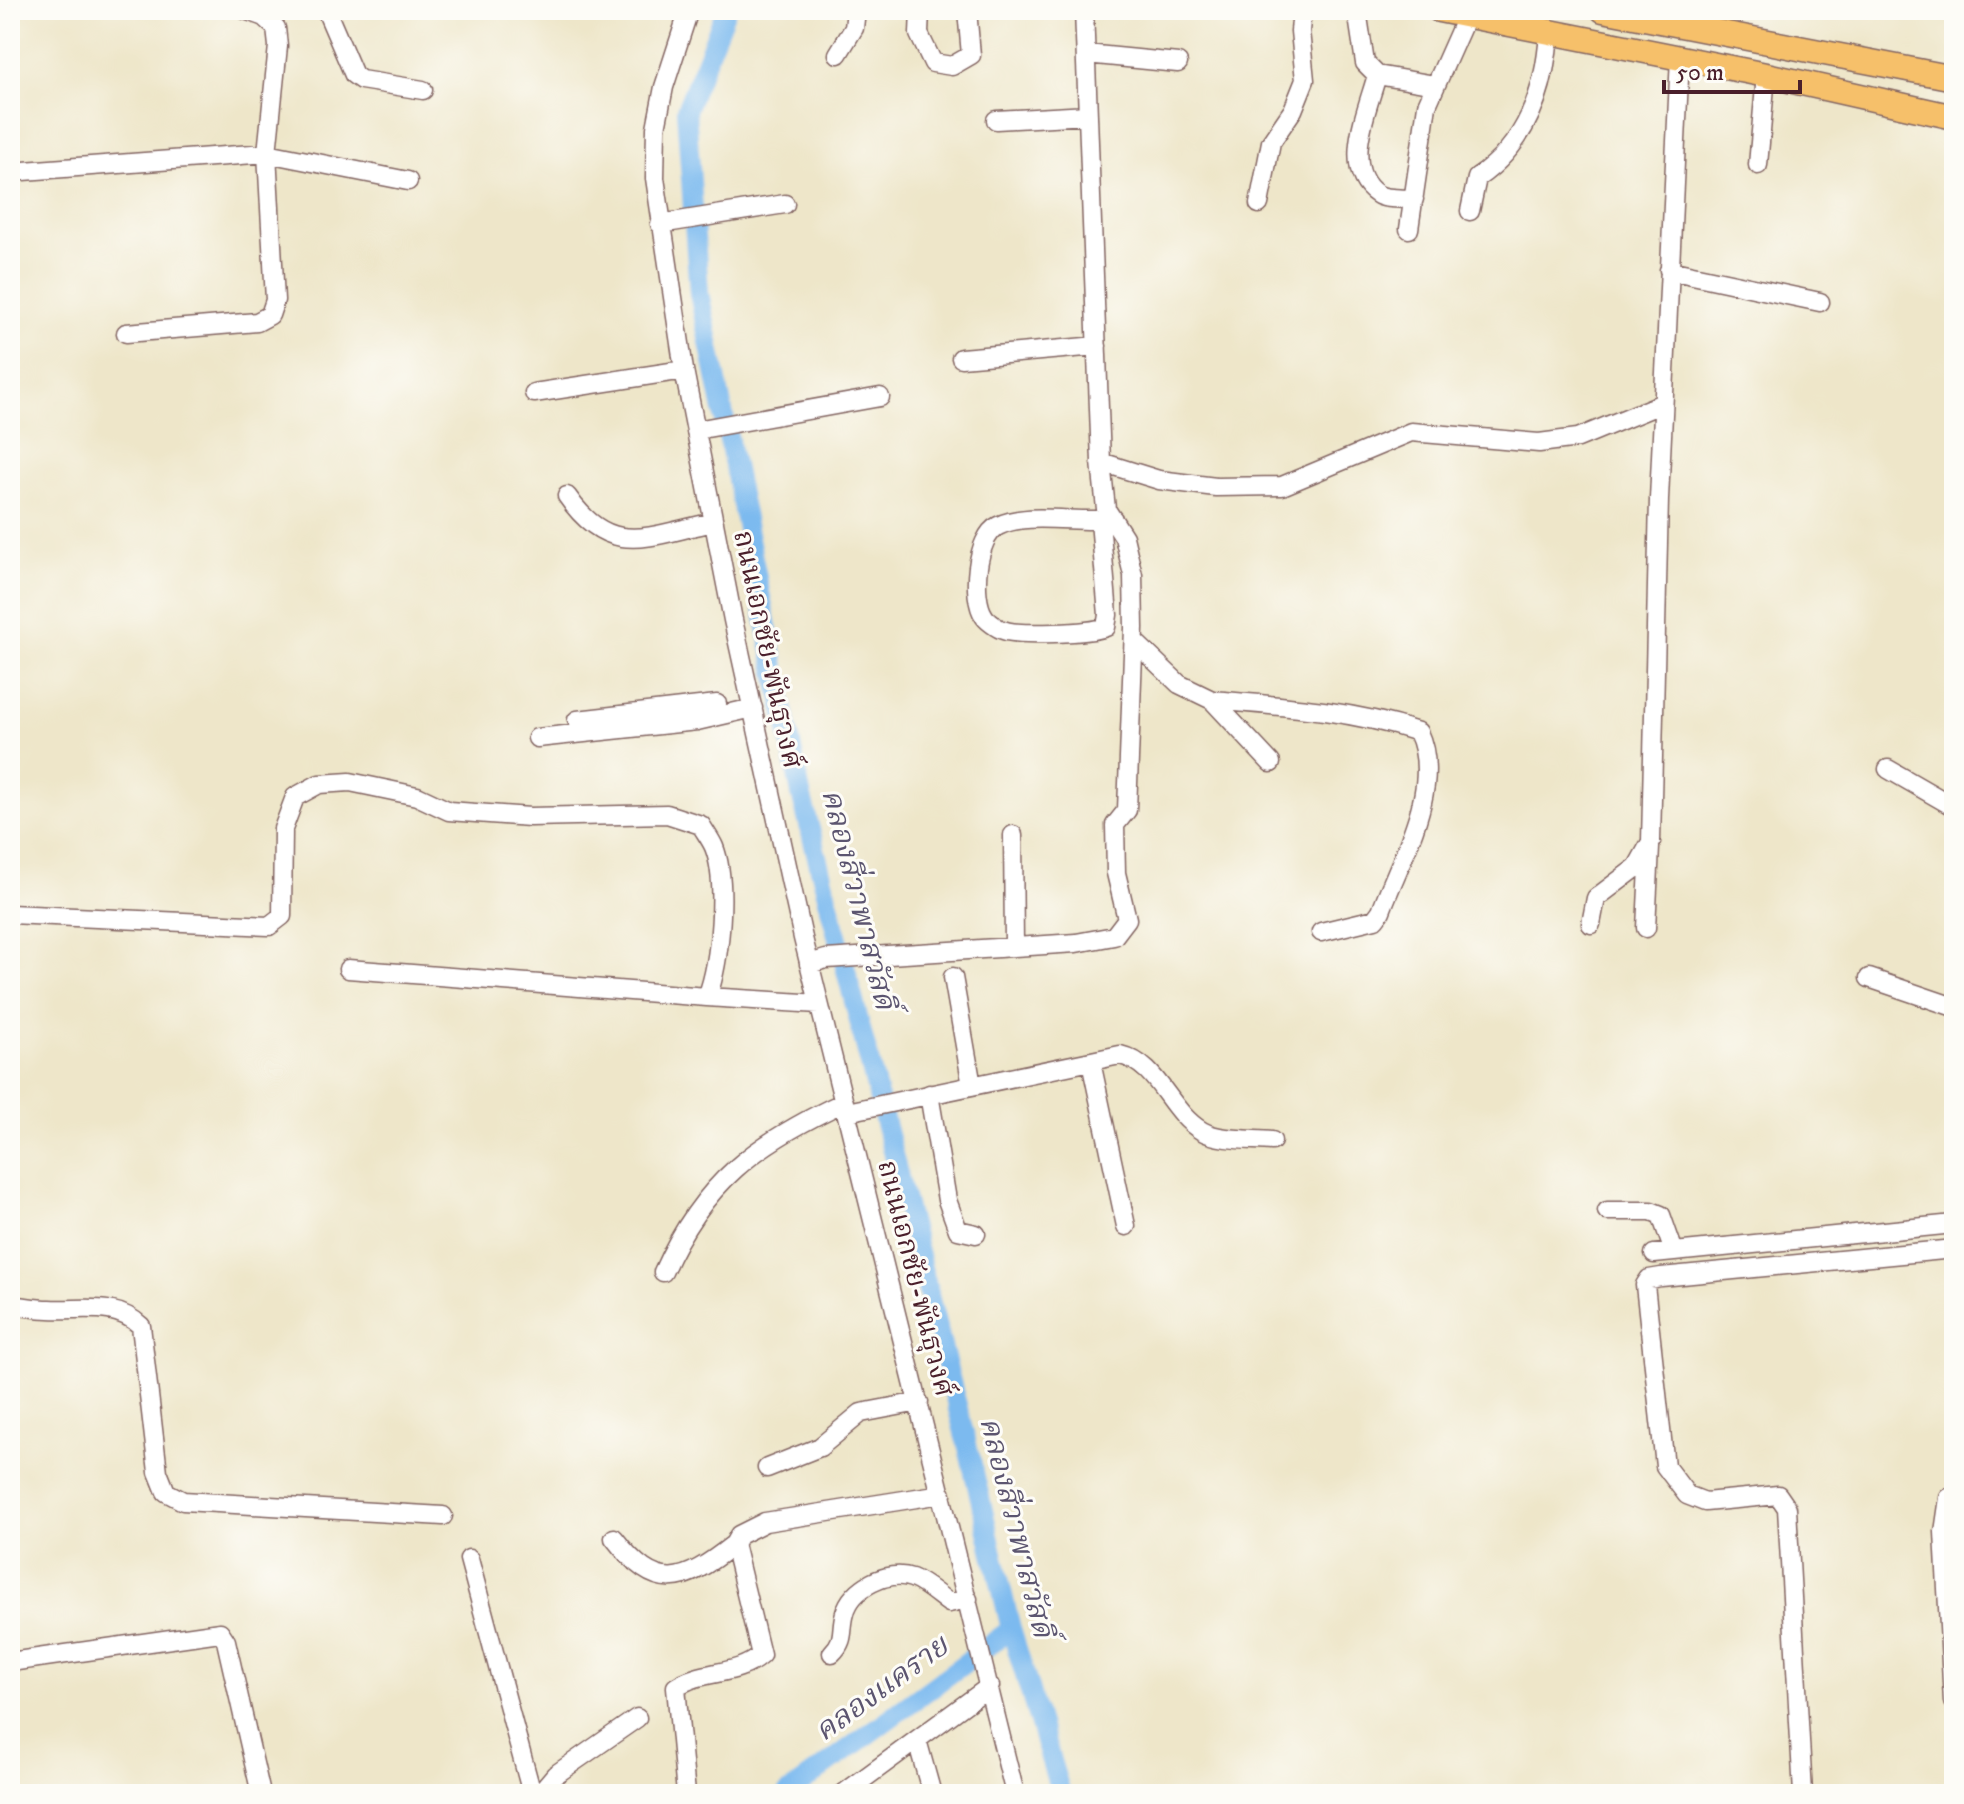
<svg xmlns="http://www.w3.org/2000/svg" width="1964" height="1804" viewBox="0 0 1964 1804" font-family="'IM FELL DW Pica','Noto Serif Thai',serif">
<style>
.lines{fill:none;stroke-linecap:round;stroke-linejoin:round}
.canal{stroke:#7cbaef;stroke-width:20}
.minor-casing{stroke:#836562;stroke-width:21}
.major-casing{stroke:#836562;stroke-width:27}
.minor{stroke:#fff;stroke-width:18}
.major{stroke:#f6c06b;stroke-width:24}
.labels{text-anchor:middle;stroke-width:6;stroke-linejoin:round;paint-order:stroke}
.street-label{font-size:28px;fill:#4a1f2b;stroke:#fdfcf7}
.water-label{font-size:30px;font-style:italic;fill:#5c5570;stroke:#fdfcf7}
</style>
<rect width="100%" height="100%" fill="#fdfcf7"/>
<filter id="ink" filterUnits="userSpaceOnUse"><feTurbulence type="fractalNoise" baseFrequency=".0125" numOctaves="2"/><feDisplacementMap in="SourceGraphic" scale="16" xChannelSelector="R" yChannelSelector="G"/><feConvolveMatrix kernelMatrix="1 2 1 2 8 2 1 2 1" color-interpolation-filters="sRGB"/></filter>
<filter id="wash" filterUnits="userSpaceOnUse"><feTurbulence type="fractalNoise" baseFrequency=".006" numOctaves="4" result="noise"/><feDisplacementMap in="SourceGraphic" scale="32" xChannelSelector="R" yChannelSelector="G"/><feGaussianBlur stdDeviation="1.8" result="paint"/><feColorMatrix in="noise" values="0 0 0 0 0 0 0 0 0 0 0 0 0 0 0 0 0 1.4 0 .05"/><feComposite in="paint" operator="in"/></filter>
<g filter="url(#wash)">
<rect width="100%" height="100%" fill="#eee6c9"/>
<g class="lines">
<!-- canal -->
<path class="canal" d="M726,10L686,110L699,293L801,794L971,1460L1011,1629L1061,1794
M787,1794L1011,1629"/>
</g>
</g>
<g filter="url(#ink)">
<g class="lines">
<!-- minor casing -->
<g class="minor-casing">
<path id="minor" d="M326,10L354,75L361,80L423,90
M689,10L664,87L656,128L655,178L684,370L733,620L803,938L1015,1794
M920,10L919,34L933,63L952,66L971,55L967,10
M1357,10L1365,63L1377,75
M838,54L854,28L856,10
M1086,54L1178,63
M996,120L1088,115
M1758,165L1766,75
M10,172L267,153L408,181
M1414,199C1403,198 1385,200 1377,194C1340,169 1368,109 1377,75L1435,85
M1259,204L1271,142L1293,110L1305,80L1300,31L1302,10
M1470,211L1477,178C1527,144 1545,91 1549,33
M660,224L785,204
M1409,229L1427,105L1467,15
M1669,270L1820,302
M126,333L257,322L270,315L275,300L267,153L278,46L276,28L264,17L245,10
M961,358L1097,346
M534,393L684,370
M696,430L880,397
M1101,462L1159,480L1216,487L1282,486L1411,432L1539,443L1578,438L1663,403
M567,496C611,560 649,535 714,522
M1100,521L1108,615L1106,627C1091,633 1018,636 1003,630C998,629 986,620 984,616C971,597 976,537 998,526C1027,511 1080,524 1113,519
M1134,641L1179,684L1212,700L1271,763
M1212,700C1283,706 1350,710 1418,732C1444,786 1400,859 1381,911L1375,919L1321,932
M577,720L717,704
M537,738L697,721L753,708
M1888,769L1954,807
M1013,835L1014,946
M10,914L269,926L282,916L283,829L295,797L319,784L350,782L417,796L449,811L530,817L667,814L701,825C705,832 711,840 714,847C728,882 720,963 707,997L819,1004
M1591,924L1596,898L1637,867L1651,842L1659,499L1680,57
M1646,928L1650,847
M809,964L826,959L1076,943L1114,936L1127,919L1116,873L1115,825L1127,810L1134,628L1133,575L1124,537L1106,509L1101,462L1084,10
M348,969L707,997
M953,977L972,1086
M1869,978L1954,1007
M1091,1062L1126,1226
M929,1094L947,1200L958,1230L976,1234
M847,1112L1120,1055C1159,1064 1168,1111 1202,1131C1219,1141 1252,1139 1272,1141
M1607,1211H1651L1661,1215L1674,1252
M1654,1254L1954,1224
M663,1272C703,1182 756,1143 844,1102
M10,1305C23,1306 36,1309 49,1309C82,1311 114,1301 141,1326L158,1472L166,1492L183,1501L443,1516
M767,1468L820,1447L861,1413L919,1402
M614,1538C657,1594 682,1585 734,1544
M469,1559L532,1794
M832,1653C846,1640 840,1629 845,1613C851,1588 888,1569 912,1578C925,1583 938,1595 949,1603L968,1599
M10,1662L220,1632L226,1641L261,1794
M1953,1702L1944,1532L1949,1498L1954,1495
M917,1740L932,1794
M539,1794L555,1775L637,1718
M686,1794L676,1687C702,1669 737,1677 761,1655L734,1544L739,1535L765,1522L942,1494
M843,1794L990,1686
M1803,1794L1787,1508L1778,1495L1705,1502L1687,1495L1665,1466L1645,1285L1649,1279L1661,1277L1954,1249"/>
</g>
<!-- major casing -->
<g class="major-casing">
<path id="major" d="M1439,10L1766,75L1954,117
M1603,10L1954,78"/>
</g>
<!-- minor -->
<use href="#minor" class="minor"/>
<!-- major -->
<use href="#major" class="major"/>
</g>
</g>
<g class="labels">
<!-- street labels -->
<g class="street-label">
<text transform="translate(769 649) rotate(78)" y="10">ถนนเอกชัย-พันธุวงศ์</text>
<text transform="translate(917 1278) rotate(76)" y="10">ถนนเอกชัย-พันธุวงศ์</text>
</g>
<!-- water labels -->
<g class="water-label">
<text transform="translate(859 899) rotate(76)" y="10">คลองสี่วาพาสวัสดิ์</text>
<text transform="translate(1017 1527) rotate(76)" y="10">คลองสี่วาพาสวัสดิ์</text>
<text transform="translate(881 1688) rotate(-36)" y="10">คลองเเคราย</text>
</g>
</g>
<!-- margin -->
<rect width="1964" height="1804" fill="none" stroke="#fdfcf7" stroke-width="40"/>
<!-- scale -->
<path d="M1664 80v12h136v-12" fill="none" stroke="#4a1f2b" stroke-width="4"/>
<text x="1676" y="80" font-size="24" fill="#4a1f2b" stroke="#fdfcf7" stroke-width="6" paint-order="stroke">50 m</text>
</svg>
